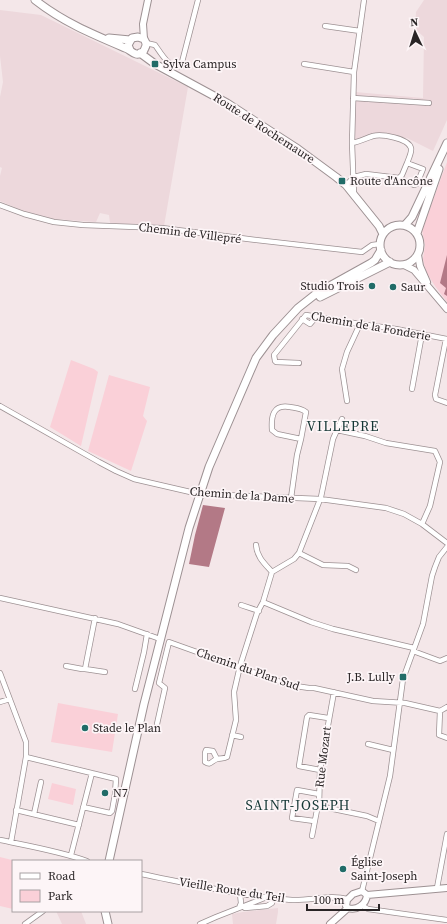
<svg xmlns="http://www.w3.org/2000/svg" width="447" height="924" viewBox="0 0 447 924" font-family="'Source Serif 4',serif">
<style>
.built{fill:#edd8dc}
.green{fill:#fad0d8}
.water{fill:#b37986}
.lines{fill:none;stroke-linecap:round;stroke-linejoin:round}
.street-casing{stroke:#9d9193;stroke-width:6}
.secondary-casing{stroke:#9d9193;stroke-width:8}
.primary-casing{stroke:#9d9193;stroke-width:9}
.street{stroke:#fff;stroke-width:4.5}
.secondary{stroke:#fff;stroke-width:6}
.primary{stroke:#fff;stroke-width:7}
.poi-dot{fill:#216c68;stroke:#fdf5f7;stroke-width:1.5}
.labels{text-anchor:middle;stroke-width:3.5;stroke-linejoin:round;paint-order:stroke}
.poi-label{font-size:12px;fill:#292425;stroke:#fdf5f7;text-anchor:start}
.street-label{font-size:12px;fill:#292425;stroke:#fdf5f7}
.quarter-label{font-size:14px;letter-spacing:1px;fill:#143634;stroke:#fdf5f7}
</style>
<rect width="100%" height="100%" fill="#f4e7e9"/>
<!-- built -->
<path class="built" d="M424,0H447V120L433,151L407,138L377,134L355,140V92L423,98L424,37L415,29L416,12Z
M0,10L41,15L188,87L164,226L110,223L109,215L100,213L96,222L53,219L23,211L0,201V176L2,168L0,167V97L3,82L0,56Z
M278,908V912L276,924H233L232,914L243,912Z
M56,911H81L86,924H62Z"/>
<!-- green -->
<path class="green" d="M447,162V302L435,286L426,272L423,259L425,245L422,230Z
M71,360L94,369L98,372L81,446L50,427Z
M109,375L150,387L143,416L147,421L131,471L88,451Z
M58,703L118,714L112,752L51,742Z
M52,783L76,789L73,805L48,799Z
M0,857L16,861H13V909L0,906Z"/>
<!-- water -->
<path class="water" d="M447,255V296L444,294L446,288L440,283Z
M203,505L225,508L209,567L189,564L195,535Z"/>
<g class="lines">
<!-- street casing -->
<g class="street-casing">
<path id="street" d="M325,26L360,31
M146,43L155,45C161,53 169,69 181,66L198,0
M304,64L354,72
M353,98L429,103
M352,143C359,142 366,138 373,136C382,134 408,138 411,148C412,152 409,158 407,163
M346,185L354,177L366,174L399,178L414,185L417,184L423,169L407,163L402,175L399,178
M354,195L352,143L354,72L364,0
M0,205L24,214L54,222L83,225L162,228L248,239L362,252L372,245L380,244
M302,319L310,324L316,317
M446,339L435,395L436,399L447,403
M299,363L276,362L275,361L274,355L306,315L360,324L396,329L447,339
M412,389L422,334
M347,401L342,369L347,352L360,324
M0,406L99,462L116,471L134,479L199,494L320,499L386,508L404,514L422,524L447,543
M337,430L342,419
M291,498L297,455L301,439L306,412C301,408 296,408 290,407C273,404 271,416 272,430L277,434L301,439
M256,545C257,557 264,563 272,572
M299,553L323,565L348,566L356,570
M0,598L118,624L160,639
M263,602L311,622L333,629L414,648
M241,605L259,611
M413,651L440,661L447,658
M66,666L82,669H85L95,618
M85,669L105,672
M0,673L26,742V757L11,842
M135,689L144,652L147,634
M0,702L10,699
M440,711L439,735L447,738
M157,724L165,688L159,683L169,642L289,685L309,688H314L373,701L405,703L440,711L447,707
M232,735L241,737
M368,744L393,750
M26,757L116,779L115,794L112,811L110,813L83,807
M217,759L213,751L206,750L205,753V762C211,766 211,761 217,759C220,758 224,759 227,757L236,720L234,692L240,666L257,613L263,602L272,572L294,559L299,553L321,497L333,439L337,430L365,436L386,443L435,451L440,462L430,506L422,524
M320,770L299,766L307,717L309,715L328,718
M319,806L367,816L379,821
M16,810L79,825
M34,814L41,782
M314,821L292,818L297,790L319,794
M312,836L317,810L319,806L320,770L334,692
M0,840C29,846 59,851 87,861
M71,855L92,773
M141,874C191,884 241,896 292,900C310,901 330,894 347,899
M437,888L447,834
M362,891L390,776L403,679L423,624L432,576L435,567L439,557L447,547
M361,905L368,909L447,920
M239,908L241,903L240,894
M245,908L267,906L272,903L273,898
M25,924L43,911
M200,924L216,917L267,897"/>
</g>
<!-- secondary casing -->
<g class="secondary-casing">
<path id="secondary" d="M144,39L143,24L148,0
M418,255L420,266L427,282
M404,265L414,270L447,309
M367,895L447,888
M348,908L346,906L347,900L353,894L362,891L367,895
M348,908C356,911 366,905 367,895
M330,924L348,908"/>
</g>
<!-- primary casing -->
<g class="primary-casing">
<path id="primary" d="M35,0C63,22 92,34 125,48C129,49 132,53 136,54C140,55 144,52 145,48C147,45 146,42 144,39L138,37L132,38L128,45L130,50
M109,38L130,40
M140,53L155,64L227,103L298,149L336,177L346,185L354,195L379,226L383,234
M380 245a20 20 0 1 1 40 0a20 20 0 1 1-40 0Z
M405,225L412,217L447,143
M417,233L439,169
M320,297L390,262
M109,861L144,704L189,528L209,467L256,358L273,335L298,308L317,293L371,263L375,260L381,250
M105,911L108,924"/>
</g>
<!-- street -->
<use href="#street" class="street"/>
<!-- secondary -->
<use href="#secondary" class="secondary"/>
<!-- primary -->
<use href="#primary" class="primary"/>
</g>
<!-- markers -->
<g class="poi-dot">
<rect x="151" y="60" width="8" height="8" rx="2"/>
<rect x="338" y="177" width="8" height="8" rx="2"/>
<circle cx="372" cy="286" r="4"/>
<circle cx="393" cy="287" r="4"/>
<rect x="399" y="673" width="8" height="8" rx="2"/>
<circle cx="85" cy="728" r="4"/>
<circle cx="105" cy="793" r="4"/>
<circle cx="343" cy="869" r="4"/>
</g>
<g class="labels">
<!-- poi labels -->
<g class="poi-label">
<text x="163" y="68">Sylva Campus</text>
<text x="350" y="185">Route d'Ancône</text>
<text x="364" y="290" text-anchor="end">Studio Trois</text>
<text x="401" y="291">Saur</text>
<text x="395" y="681" text-anchor="end">J.B. Lully</text>
<text x="93" y="732">Stade le Plan</text>
<text x="113" y="797">N7</text>
<text x="351" y="866">Église<tspan x="351" dy="14">Saint-Joseph</tspan></text>
</g>
<!-- street labels -->
<g class="street-label">
<text transform="translate(264 128) rotate(33)" y="4">Route de Rochemaure</text>
<text transform="translate(190 233) rotate(7)" y="4">Chemin de Villepré</text>
<text transform="translate(371 326) rotate(10)" y="4">Chemin de la Fonderie</text>
<text transform="translate(242 495) rotate(4)" y="4">Chemin de la Dame</text>
<text transform="translate(248 669) rotate(19)" y="4">Chemin du Plan Sud</text>
<text transform="translate(323 757) rotate(-83)" y="4">Rue Mozart</text>
<text transform="translate(232 890) rotate(9)" y="4">Vieille Route du Teil</text>
</g>
<!-- quarter labels -->
<g class="quarter-label">
<text x="343" y="431">VILLEPRE</text>
<text x="298" y="810">SAINT-JOSEPH</text>
</g>
</g>
<!-- legend -->
<rect x="12" y="860" width="130" height="52" fill="#fdf5f7" stroke="#a8a1a3"/>
<rect x="20" y="873" width="20" height="6" fill="#ffffff" stroke="#a8a1a3"/>
<text x="48" y="880" font-size="12" fill="#292425">Road</text>
<rect x="20" y="890" width="20" height="12" fill="#fad0d8" stroke="#a8a1a3"/>
<text x="48" y="900" font-size="12" fill="#292425">Park</text>
<!-- north arrow -->
<g transform="translate(415 32) rotate(356)" stroke="#fdf5f7" stroke-width="3" paint-order="stroke">
<path d="M0-3L7 15L0 10L-7 15Z" fill="#292425"/>
<text y="-6" font-size="11" font-weight="bold" text-anchor="middle" fill="#292425">N</text>
</g>
<!-- scale -->
<path d="M307 904v6h72v-6" fill="none" stroke="#292425" stroke-width="2"/>
<text x="313" y="904" font-size="12" fill="#292425" stroke="#fdf5f7" stroke-width="3" paint-order="stroke">100 m</text>
</svg>
